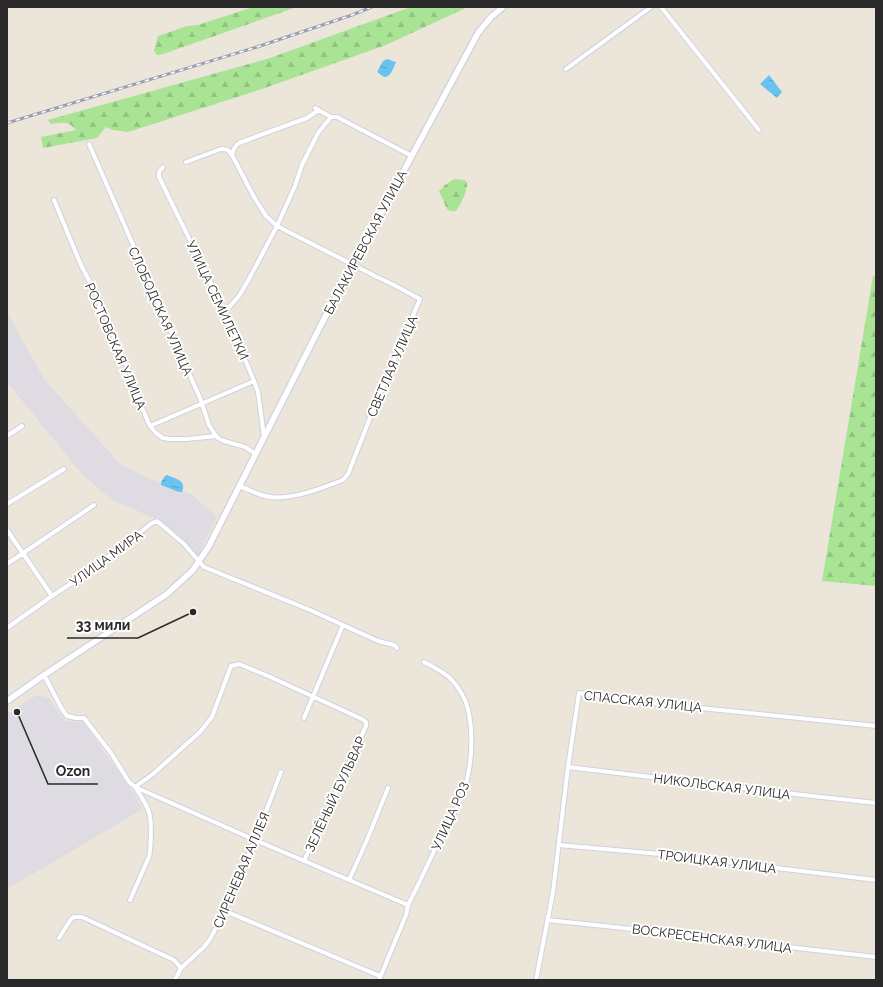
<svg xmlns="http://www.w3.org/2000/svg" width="883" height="987" viewBox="0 0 883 987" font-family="Raleway,sans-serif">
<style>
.industrial{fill:#dedbe3}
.forest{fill:url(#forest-firs)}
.water{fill:url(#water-ripples)}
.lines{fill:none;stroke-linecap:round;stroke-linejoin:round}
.street-casing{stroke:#cfd1e2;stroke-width:6}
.secondary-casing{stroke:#cfd1e2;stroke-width:8}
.street{stroke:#fff;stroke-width:4}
.secondary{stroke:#fff;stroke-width:5.5}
.rail-casing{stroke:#9c9eb4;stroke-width:3}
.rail{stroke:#fff;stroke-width:1.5;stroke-dasharray:4.5;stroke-linecap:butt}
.labels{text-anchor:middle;stroke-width:4;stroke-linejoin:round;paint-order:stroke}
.street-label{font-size:13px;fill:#292929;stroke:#fff}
.leader{fill:none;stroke:#292929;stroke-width:1.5}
.callout-dot{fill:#292929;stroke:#fff;stroke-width:1.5}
.callout-label{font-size:14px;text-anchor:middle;font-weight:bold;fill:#292929;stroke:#fff;stroke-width:4;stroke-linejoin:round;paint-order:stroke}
</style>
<defs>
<pattern id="forest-firs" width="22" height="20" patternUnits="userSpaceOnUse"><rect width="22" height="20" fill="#a9e494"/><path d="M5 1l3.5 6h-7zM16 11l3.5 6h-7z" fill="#91c480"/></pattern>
<pattern id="water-ripples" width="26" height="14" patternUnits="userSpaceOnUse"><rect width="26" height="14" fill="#69c3f1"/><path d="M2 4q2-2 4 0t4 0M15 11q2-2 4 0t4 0" fill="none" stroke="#569ec3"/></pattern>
</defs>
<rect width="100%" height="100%" fill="#ece5da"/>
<!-- industrial -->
<path class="industrial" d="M7,312L44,379L120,464L155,481L191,494L217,517L198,555L161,521L112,500L82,474L7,382Z
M37,695L49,698L65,721L83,722L134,794L143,809L7,889V714Z"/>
<!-- forest -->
<path class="forest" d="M253,7H297L163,54L157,55L154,51L158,36L187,26L198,25Z
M411,7H468L386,45L262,89L128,132L113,130L106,127L97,138L43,148L41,137L76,130C68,120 62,123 51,124L48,120L267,59Z
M454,179L465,180C465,181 466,182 467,183C468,190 460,206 456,211H450L447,209L439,191L445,185Z
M873,276L876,278V586L822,581Z"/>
<!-- water -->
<path class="water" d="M387,59L396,62C393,69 391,77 384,77L377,72L383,61Z
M769,75L782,92L777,98L760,84Z
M167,475C176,479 187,480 182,492H179L161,485V482L165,476Z"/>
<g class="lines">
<!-- street casing -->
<g class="street-casing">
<path id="street" d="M661,7L759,130
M566,69L651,7
M315,108L331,117H337L412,156
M89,144L200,398L209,425L216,436L218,438L224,441L245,447L256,454
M232,155L254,197L266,216L277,226L377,277L394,285L420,299L377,400L348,474L343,480C322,488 288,502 265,496C256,494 248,489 239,486
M186,162L221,149C227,149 229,150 232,155C233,149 235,146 239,143L307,118L319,110
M163,167L159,172V177L225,312L254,381L258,392L264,437
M54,200L81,265L97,296L102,313L109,322L117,347L133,379L139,401L150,426L156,433L163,438L170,439H187L216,436
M225,312L239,296L249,279L277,226L295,186L302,165L318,133L331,117
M150,426L254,381
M7,436L22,426
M7,504L64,469
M7,530L52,596
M7,564L94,505
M7,628L52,596L84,575L152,523L157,521L184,544L204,567L310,610L378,641L394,645L397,648
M44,675L62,709L67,716L76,718H84L111,753L129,782L135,787L255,840L408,905
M304,718L343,625
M568,767L758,790L876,803
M559,845L660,854L876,880
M349,880L367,840L388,788
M130,900L149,857C151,847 152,822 149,812C146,803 140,795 135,787L153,774L200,732L212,717L231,666L239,664L268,676L362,719L366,722V726L304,861
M225,911L380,976
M547,920L623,928L876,957
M59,938L71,919L74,917H82L174,960L181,968
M175,980L181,968L204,947L210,939L225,911L255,840L281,772
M379,980L406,915L408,905C418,886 427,866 436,847C445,830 455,813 462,795C472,770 474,735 468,709C465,698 459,688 452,680C444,672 433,667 424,662
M536,980L553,892L568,767L579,693L642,702L876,726"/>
</g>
<!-- secondary casing -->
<g class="secondary-casing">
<path id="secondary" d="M7,701L44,675L167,594L193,570L209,546L325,317L478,33L491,17L503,7"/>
</g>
<!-- street -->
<use href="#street" class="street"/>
<!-- secondary -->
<use href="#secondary" class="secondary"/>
<!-- rail casing -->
<g class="rail-casing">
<path id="rail" d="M7,123L257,47L352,15L372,7"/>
</g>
<!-- rail -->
<use href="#rail" class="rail"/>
</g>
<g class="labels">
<!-- street labels -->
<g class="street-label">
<text transform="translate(365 242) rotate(-62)" y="5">БАЛАКИРЕВСКАЯ УЛИЦА</text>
<text transform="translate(218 300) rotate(65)" y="5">УЛИЦА СЕМИЛЕТКИ</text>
<text transform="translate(161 311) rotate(66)" y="5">СЛОБОДСКАЯ УЛИЦА</text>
<text transform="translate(116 346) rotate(67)" y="5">РОСТОВСКАЯ УЛИЦА</text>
<text transform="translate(392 366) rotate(-67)" y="5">СВЕТЛАЯ УЛИЦА</text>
<text transform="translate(106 558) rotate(-36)" y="5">УЛИЦА МИРА</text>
<text transform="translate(643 701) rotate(6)" y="5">СПАССКАЯ УЛИЦА</text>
<text transform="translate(722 786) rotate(7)" y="5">НИКОЛЬСКАЯ УЛИЦА</text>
<text transform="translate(335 794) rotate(-65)" y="5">ЗЕЛЁНЫЙ БУЛЬВАР</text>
<text transform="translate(450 816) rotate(-66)" y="5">УЛИЦА РОЗ</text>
<text transform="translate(717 861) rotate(7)" y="5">ТРОИЦКАЯ УЛИЦА</text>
<text transform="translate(241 870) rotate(-67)" y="5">СИРЕНЕВАЯ АЛЛЕЯ</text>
<text transform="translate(712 938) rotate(7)" y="5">ВОСКРЕСЕНСКАЯ УЛИЦА</text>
</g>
</g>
<!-- callouts -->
<path class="leader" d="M193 612L138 638H67M17 712L48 784H98"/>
<g class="callout-dot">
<circle cx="193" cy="612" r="4"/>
<circle cx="17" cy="712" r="4"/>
</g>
<g class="callout-label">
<text x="103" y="630">33 мили</text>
<text x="73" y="776">Ozon</text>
</g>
<!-- border -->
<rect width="883" height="987" fill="none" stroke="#292929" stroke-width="16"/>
</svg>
